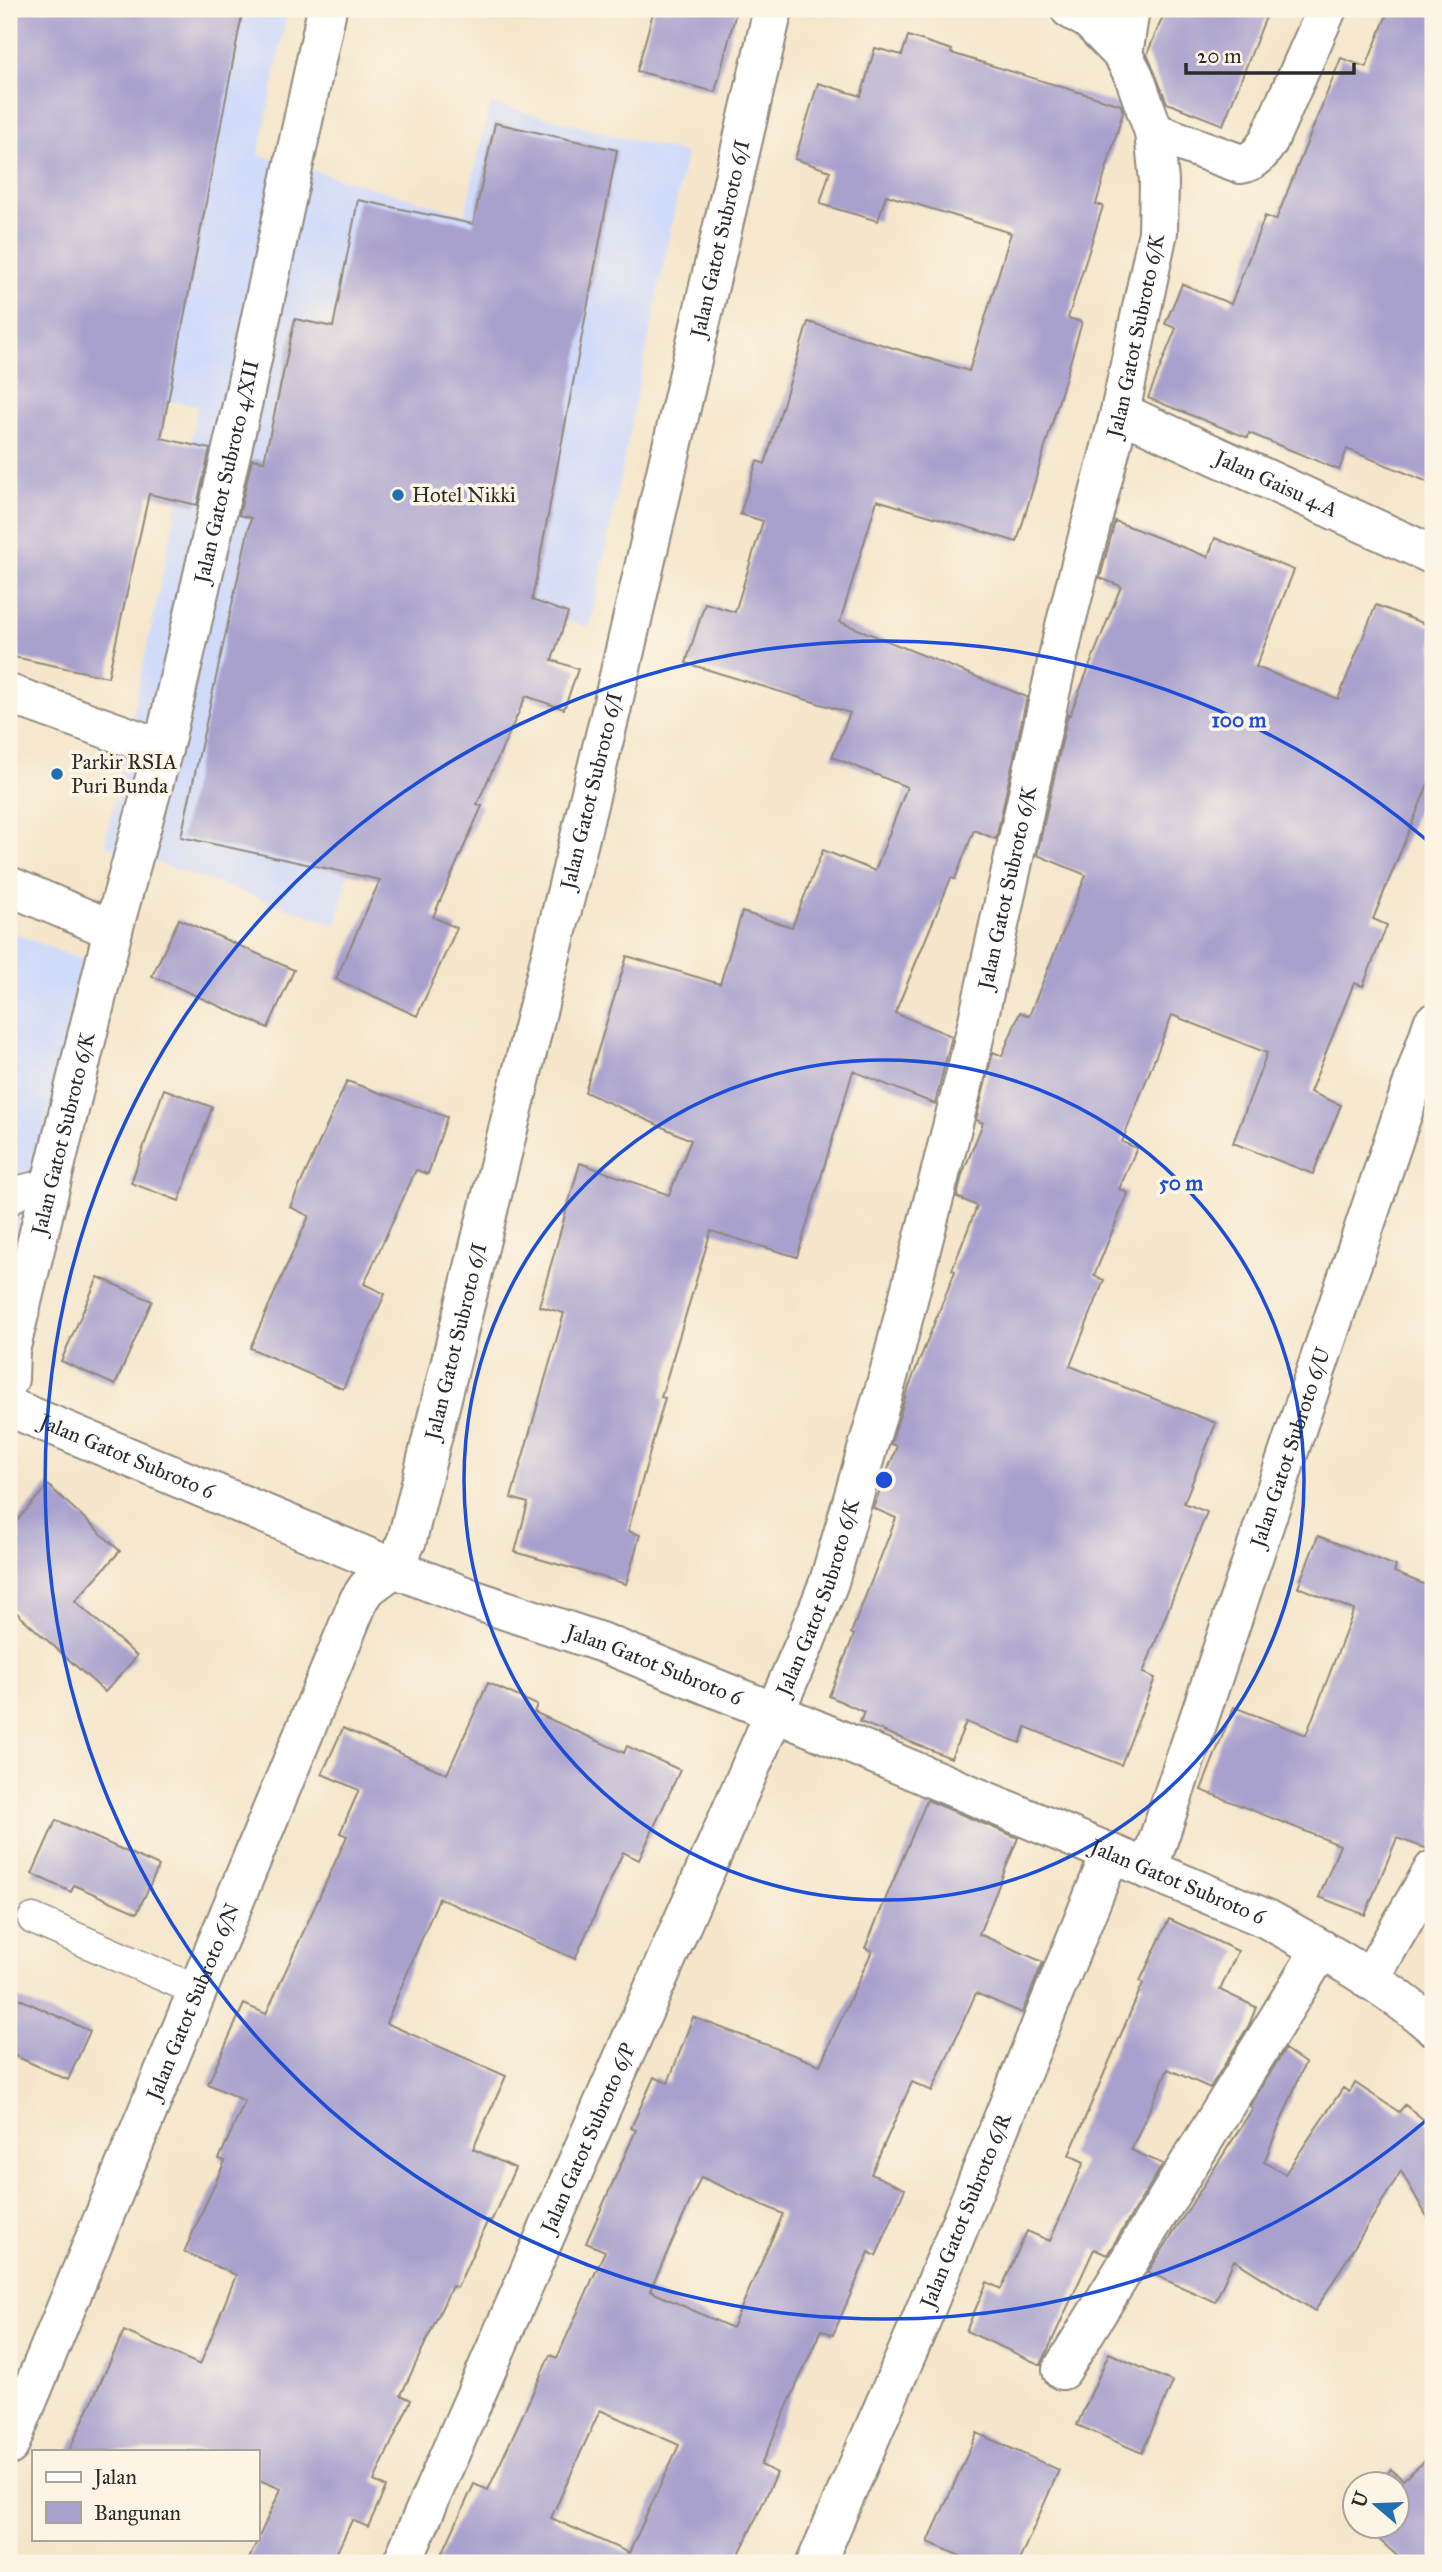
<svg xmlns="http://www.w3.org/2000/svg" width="1442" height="2572" viewBox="0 0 1442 2572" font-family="'IM FELL Great Primer',serif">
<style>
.built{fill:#d0daf9}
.building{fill:#a9a1cd;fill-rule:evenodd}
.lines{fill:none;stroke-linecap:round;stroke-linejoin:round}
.service-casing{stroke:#90887b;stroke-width:33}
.minor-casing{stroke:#90887b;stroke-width:42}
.service{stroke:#fff;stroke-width:30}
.minor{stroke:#fff;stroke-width:38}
.ring{fill:none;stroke:#1d4ed8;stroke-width:3.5}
.poi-dot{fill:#1f6fb2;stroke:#fcf5e5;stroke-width:2.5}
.labels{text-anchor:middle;stroke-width:7;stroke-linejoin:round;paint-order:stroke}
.street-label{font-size:21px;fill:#2b2b2b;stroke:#fcf5e5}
.poi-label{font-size:21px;fill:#2b2b2b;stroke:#fcf5e5;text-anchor:start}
.centre{fill:#1d4ed8;stroke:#fcf5e5;stroke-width:3.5}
.ring-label{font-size:21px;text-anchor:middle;font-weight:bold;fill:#1d4ed8;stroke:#fcf5e5;stroke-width:7;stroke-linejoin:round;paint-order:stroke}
</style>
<rect width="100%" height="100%" fill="#fcf5e5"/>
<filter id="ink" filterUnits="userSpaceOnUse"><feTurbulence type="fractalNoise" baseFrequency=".0143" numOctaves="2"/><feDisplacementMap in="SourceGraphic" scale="14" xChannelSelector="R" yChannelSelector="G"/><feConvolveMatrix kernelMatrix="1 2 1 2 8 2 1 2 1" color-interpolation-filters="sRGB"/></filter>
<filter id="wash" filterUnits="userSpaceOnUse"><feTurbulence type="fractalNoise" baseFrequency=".00686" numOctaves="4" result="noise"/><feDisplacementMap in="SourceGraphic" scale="28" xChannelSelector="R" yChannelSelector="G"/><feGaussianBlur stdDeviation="1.57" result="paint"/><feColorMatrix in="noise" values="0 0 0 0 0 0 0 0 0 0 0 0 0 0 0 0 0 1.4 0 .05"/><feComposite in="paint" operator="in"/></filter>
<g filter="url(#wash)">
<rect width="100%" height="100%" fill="#f5e6cb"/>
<!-- built -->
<path class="built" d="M9,9H288L259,155L465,214L490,103L686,154L590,627L409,585L337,925L105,845L198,406L9,372Z
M9,931L82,960L9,1298Z"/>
<g id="blocks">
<!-- building -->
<path class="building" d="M9,9H243L161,438L210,449L197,505L149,494L108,677L9,656Z
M654,9H737L715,92L637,71Z
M1166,9H1269L1223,125L1167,103L1147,54Z
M1389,9H1433V484L1347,449L1339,470L1249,433L1248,438L1148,398L1176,328L1165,324L1182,284L1231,304L1265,216L1276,220L1341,58L1366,67Z
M908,36L952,50L951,53L1121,105L1123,112L1096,204L1103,206L1068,318L1082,322L1017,542L877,500L840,622L1027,697L996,839L974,830L955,879L951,878L895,1013L952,1036L935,1104L853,1071L797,1257L711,1231L661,1397L665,1398L628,1531L640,1535L626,1584L515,1552L528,1503L511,1498L564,1313L539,1306L580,1163L669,1195L691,1140L585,1092L627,956L720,984L742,912L792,927L823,850L875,871L907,787L832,757L850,713L686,663L705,603L735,612L763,521L740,514L757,461L765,464L808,322L969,371L1011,233L886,195L878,221L820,204L830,171L795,159L818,83L861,96L875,48L902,55Z
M495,123L617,150L532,600L568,613L552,660L578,669L564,709L526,696L477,804L482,806L433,917L457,928L417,1016L336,979L380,880L181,837L251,518L239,515L252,459L264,461L295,319L333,327L358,200L473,224Z
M1115,521L1208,557L1215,538L1294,570L1256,667L1338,699L1376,605L1433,627V772L1373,919L1387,925L1363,986L1354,983L1310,1092L1341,1105L1313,1174L1233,1143L1267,1053L1172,1015L1122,1142L1137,1148L1119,1189L1128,1193L1094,1276L1104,1280L1070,1366L1216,1423L1184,1503L1207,1512L1143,1673L1155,1678L1121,1765L1026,1727L1020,1743L966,1722L951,1758L860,1722L864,1712L829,1696L854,1635L851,1633L896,1518L873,1508L897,1446L891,1444L906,1394L955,1271L952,1270L977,1206L957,1197L962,1175L983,1123L976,1120L993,1052L1002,1056L1020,1012L1029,1016L1086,875L1037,855L1068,714L1070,715L1121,586L1100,578Z
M179,919L294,970L268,1028L152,976Z
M347,1081L447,1117L428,1174L416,1170L364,1284L385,1294L343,1389L250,1348L309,1216L290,1207Z
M164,1089L212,1107L179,1201L131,1183Z
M98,1277L152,1301L115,1385L61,1361Z
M48,1485L120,1551L75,1601L137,1656L105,1692L9,1606V1530Z
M1318,1536L1396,1566L1394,1572L1433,1588V1848L1428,1849L1397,1838L1365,1915L1319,1897L1340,1845L1201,1790L1234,1707L1306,1735L1354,1610L1298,1587Z
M488,1683L537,1705L534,1712L624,1753L627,1746L680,1770L639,1860L623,1852L575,1959L439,1898L386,2023L506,2076L473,2149L515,2168L491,2222L488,2220L457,2288L452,2286L401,2395L411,2400L374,2481L386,2487L368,2527L352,2520L332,2563H247L281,2489L257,2479V2451H69L124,2331L200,2365L236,2275L184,2252L225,2161L219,2159L245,2101L208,2084L244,2004L266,2014L347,1836L340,1833L359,1790L322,1774L343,1728L447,1774Z
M927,1800L1018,1838L979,1934L1043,1962L1022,2013L976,1993L932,2091L912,2082L871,2174L905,2189L876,2256L869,2252L833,2335L821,2330L761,2465L777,2473L735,2563H438L474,2484L488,2490L550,2355L557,2358L605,2251L586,2243L636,2130L631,2128L654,2077L668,2083L693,2017L820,2065L872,1951L865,1948ZM701,2177L783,2214L732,2328L650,2291ZM600,2410L679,2445L629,2553L551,2518Z
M56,1820L159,1866L137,1913L74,1885L71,1892L32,1874Z
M1169,1919L1238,1951L1220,1990L1256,2007L1249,2025L1210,2088L1168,2069L1131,2150L1163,2164L1107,2255L1094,2249L1041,2365L966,2331L987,2282L1001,2289L1027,2231L1050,2241L1084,2162L1069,2155L1143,1983L1140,1981Z
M9,1994L90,2031L68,2080L9,2053Z
M1285,2049L1305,2063L1264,2162L1285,2174L1343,2088L1349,2092L1355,2083L1399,2112L1405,2105L1433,2127V2227L1401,2171L1315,2311L1234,2260L1215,2302L1148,2272L1253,2108L1250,2106Z
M1109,2353L1173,2382L1142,2453L1077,2425Z
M977,2433L1059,2470L1018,2563H976L928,2542Z
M1433,2454V2563H1405L1364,2526H1396V2484H1378L1391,2469L1403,2480Z"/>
</g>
</g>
<g filter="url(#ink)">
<use href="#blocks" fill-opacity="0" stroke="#90887b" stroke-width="2"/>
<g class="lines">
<!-- service casing -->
<g class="service-casing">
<path id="service" d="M9,1200L23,1190L51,1183
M33,1919L198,1991"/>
</g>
<!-- minor casing -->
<g class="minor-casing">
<g id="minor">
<path d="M1123,55L1130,9"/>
<path d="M1154,132L1241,164C1255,161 1260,154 1268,142L1327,9"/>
<path id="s1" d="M1120,412L1433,555"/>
<path d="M9,694L163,749"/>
<path d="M9,886L113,930"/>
<path id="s2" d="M9,1379L10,1351L113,930L163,749L243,401L327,9"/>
<path id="s3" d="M9,1407L394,1568L475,1600L606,1644L774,1712L1267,1919C1324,1950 1383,1983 1433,2026"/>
<path id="s4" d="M1148,1870L1433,1023"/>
<path d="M1369,1980L1433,1870"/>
<path d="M1062,2370L1321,1949"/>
<path id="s5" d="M9,2446L359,1600L367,1588L394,1568L407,1540L611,711L773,9"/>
<path id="s6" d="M402,2563L804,1645L829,1582L890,1370L969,1061L1065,626L1120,412L1158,232L1159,181L1154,132L1134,76L1123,55L1089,20L1070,9"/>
<path id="s7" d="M816,2563L920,2323L1110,1855"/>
</g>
</g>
<!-- service -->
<use href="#service" class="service"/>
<!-- minor -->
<use href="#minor" class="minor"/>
</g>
</g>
<!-- distance rings -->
<g class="ring">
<circle cx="884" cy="1480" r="420"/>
<path d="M1429 2118A839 839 0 1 1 1429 842"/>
</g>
<!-- markers -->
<g class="poi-dot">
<circle cx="398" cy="495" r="7"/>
<circle cx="57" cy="774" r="7"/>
</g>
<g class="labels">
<!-- street labels -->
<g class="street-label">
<text dy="7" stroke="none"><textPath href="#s5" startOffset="2333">Jalan Gatot Subroto 6/I</textPath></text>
<text dy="7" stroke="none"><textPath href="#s6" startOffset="2354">Jalan Gatot Subroto 6/K</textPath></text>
<text dy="7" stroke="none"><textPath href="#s2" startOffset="934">Jalan Gatot Subroto 4/XII</textPath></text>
<text dy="7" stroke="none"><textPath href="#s1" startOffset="172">Jalan Gaisu 4.A</textPath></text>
<text dy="7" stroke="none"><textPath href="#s5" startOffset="1766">Jalan Gatot Subroto 6/I</textPath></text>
<text dy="7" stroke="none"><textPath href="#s6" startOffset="1787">Jalan Gatot Subroto 6/K</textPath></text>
<text dy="7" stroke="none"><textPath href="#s2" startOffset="252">Jalan Gatot Subroto 6/K</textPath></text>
<text dy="7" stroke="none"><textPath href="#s5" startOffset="1199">Jalan Gatot Subroto 6/I</textPath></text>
<text dy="7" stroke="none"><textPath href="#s4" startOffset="446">Jalan Gatot Subroto 6/U</textPath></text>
<text dy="7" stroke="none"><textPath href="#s3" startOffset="128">Jalan Gatot Subroto 6</textPath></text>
<text dy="7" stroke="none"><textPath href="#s6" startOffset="1052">Jalan Gatot Subroto 6/K</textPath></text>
<text dy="7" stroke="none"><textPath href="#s3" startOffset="695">Jalan Gatot Subroto 6</textPath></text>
<text dy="7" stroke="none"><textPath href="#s3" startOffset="1262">Jalan Gatot Subroto 6</textPath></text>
<text dy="7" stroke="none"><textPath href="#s5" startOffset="481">Jalan Gatot Subroto 6/N</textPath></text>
<text dy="7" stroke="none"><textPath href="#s6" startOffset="464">Jalan Gatot Subroto 6/P</textPath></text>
<text dy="7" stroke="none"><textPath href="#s7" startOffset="383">Jalan Gatot Subroto 6/R</textPath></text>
</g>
<!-- poi labels -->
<g class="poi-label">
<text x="412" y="502">Hotel Nikki</text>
<text x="71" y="769">Parkir RSIA<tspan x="71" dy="24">Puri Bunda</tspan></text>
</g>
</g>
<circle cx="884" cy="1480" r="10" class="centre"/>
<g class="ring-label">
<text x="1239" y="727">100 m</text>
<text x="1181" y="1190">50 m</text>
</g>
<!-- margin -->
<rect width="1442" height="2572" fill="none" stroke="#fcf5e5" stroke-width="35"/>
<!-- legend -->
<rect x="32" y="2450" width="228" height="91" fill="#fcf5e5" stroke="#a8a49b" stroke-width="2"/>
<rect x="46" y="2472" width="35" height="10" fill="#ffffff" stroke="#a8a49b" stroke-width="2"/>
<text x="94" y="2484" font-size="21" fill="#2b2b2b">Jalan</text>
<rect x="46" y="2502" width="35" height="21" fill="#a9a1cd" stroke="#a8a49b" stroke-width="2"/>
<text x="94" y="2520" font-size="21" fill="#2b2b2b">Bangunan</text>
<!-- north arrow -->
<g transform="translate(1376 2505) rotate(289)"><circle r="33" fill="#fcf5e5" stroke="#a8a49b" stroke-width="2"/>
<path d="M0-5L12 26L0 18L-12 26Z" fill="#1f6fb2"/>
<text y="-10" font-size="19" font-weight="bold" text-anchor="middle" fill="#2b2b2b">U</text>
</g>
<!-- scale -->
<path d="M1186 63v10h168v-10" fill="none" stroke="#2b2b2b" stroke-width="3.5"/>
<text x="1197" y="63" font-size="21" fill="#2b2b2b" stroke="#fcf5e5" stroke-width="5" paint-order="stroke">20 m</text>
</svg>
